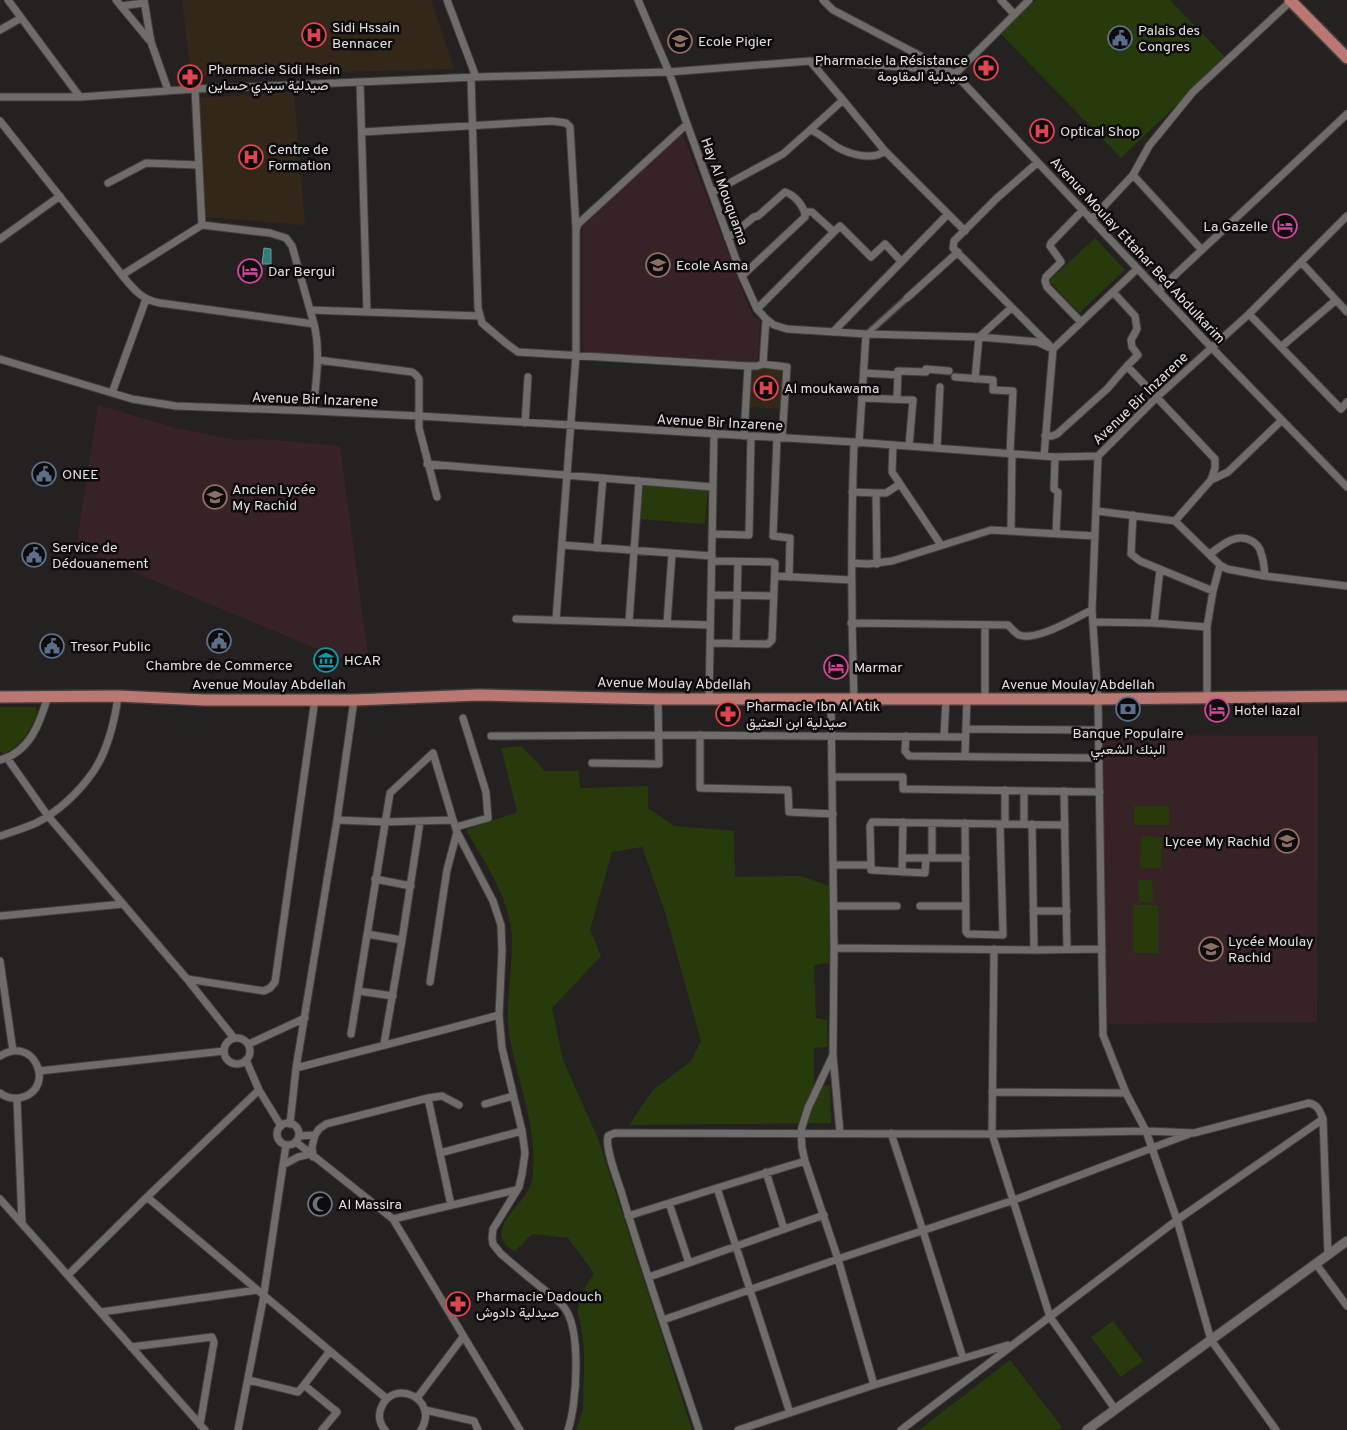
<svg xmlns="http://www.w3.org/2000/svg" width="1347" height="1430" viewBox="0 0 1347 1430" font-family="Overpass,Vazirmatn,sans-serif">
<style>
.education{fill:#372325}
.medical{fill:#332719}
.green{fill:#273a0c}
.water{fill:#337a7e;stroke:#68999b}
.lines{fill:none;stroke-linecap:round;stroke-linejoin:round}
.pedestrian-casing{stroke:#413e3c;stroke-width:8}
.minor-casing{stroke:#413e3c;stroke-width:9}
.tertiary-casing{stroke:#413e3c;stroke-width:11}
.primary-casing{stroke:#413e3c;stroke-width:14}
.pedestrian{stroke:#706c6a;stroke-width:5}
.minor{stroke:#706c6a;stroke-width:7}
.tertiary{stroke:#706c6a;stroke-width:9}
.primary{stroke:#bb7772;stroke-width:11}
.labels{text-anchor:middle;stroke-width:5;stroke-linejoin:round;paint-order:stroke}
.poi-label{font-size:14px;fill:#e2e0df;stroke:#0d0b0b;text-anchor:start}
.street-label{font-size:14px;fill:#e2e0df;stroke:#0d0b0b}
</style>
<rect width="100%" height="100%" fill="#252120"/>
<!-- education -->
<path class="education" d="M679,125L752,315L760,321L758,363L583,353L582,215Z
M98,405L176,428L235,440L262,439L340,446L370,671L76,548Z
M1104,735L1318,736L1317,1022L1106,1024L1103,877Z"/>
<!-- medical -->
<path class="medical" d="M182,0H431L454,69L191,76Z
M294,92L305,225L206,217L200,98Z
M751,368L784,369L781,409L749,407Z"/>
<!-- green -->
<path class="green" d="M1036,0H1170L1226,58L1121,158L1000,33Z
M1095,238L1125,270L1079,313L1049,281Z
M642,486L708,490L705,524L640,519Z
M0,707H35L38,711C31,729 22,745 4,754L0,751Z
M521,746L545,771H579L580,788L648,786V808L674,826L734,831L735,877L801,876L829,886V963L814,965L816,1018L827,1020V1047L814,1048V1086L830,1085L831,1123L629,1125L652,1091L691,1061L701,1041L665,912L642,847L612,852L590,930L601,956L552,1008L563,1060L599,1141L692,1430H576L583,1410L584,1366V1348L580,1320L577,1312L583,1291L594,1273L568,1238L532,1234L514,1252C511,1249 507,1247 505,1244C491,1226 520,1206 527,1192C531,1186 533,1178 533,1170C537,1129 518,1081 510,1040C504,1006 513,972 512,938C510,898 485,863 466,830L517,812L501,748Z
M1134,806H1169V825H1134Z
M1141,836L1162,837L1161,868H1140Z
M1138,880H1152L1153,902L1139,903Z
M1133,905H1158V953H1133Z
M1113,1321L1143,1361L1121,1377L1091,1337Z
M1010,1360L1062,1427L1059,1430H919Z"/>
<!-- water -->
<path class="water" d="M264,248L271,249V264H262Z"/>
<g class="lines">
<!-- pedestrian casing -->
<g class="pedestrian-casing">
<path id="pedestrian" d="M867,334L907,298"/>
</g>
<!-- minor casing -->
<g class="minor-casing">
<path id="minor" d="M8,0L80,97
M116,0L149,40
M144,0L151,42L168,90
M447,0L476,77
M638,0L669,72L687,124L742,276L757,309L766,319L774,325L787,329L866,334L859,443
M823,0L833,10L955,74L1211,347L1347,487
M1001,0L1014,14
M121,6L144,3
M0,30L21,18
M810,61L843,100L810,130
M471,77L478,308L482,323L507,344L518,352L748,366L744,436
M360,82L367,312
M195,89L202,225L270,233L286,238L292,246L314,324
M0,97H80L195,89L476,77L669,72L810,61L917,68L955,74L1029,0
M843,100L885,151
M0,121L122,275C133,289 142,300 160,303L314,324C321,352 316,382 313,411
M362,132L552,121L566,123L570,127L576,229
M1037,163L997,198L954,241L953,248L1053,349
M1133,175L1202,250
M108,183L146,163L199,165
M713,192L783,154L810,130C819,133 824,138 831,143C844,153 871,162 885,151L965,231
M805,212H812L834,232
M1091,220L1133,175L1149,146L1193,92L1291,1
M728,238L754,217L758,216L785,192C795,195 805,207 805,217L742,276
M0,239L60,196
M1301,262L1336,300
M122,275L202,225
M1158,291L1347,114
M1113,292L1135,316L1137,329L1131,340L1132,347L1138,355L1127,366L1215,459V468L1211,480L1175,521
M907,298L958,252
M757,309L840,226L871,257L885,244L901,261
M310,310L479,316
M1249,314L1341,409L1347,402
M1081,322L1047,287L1045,281L1046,277L1061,262L1060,260L1050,246L1051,243L1083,210
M833,332L948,214
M866,334L979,337L1038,342L1048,347
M1281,347L1336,300L1347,312
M1053,349L1137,269
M0,359L132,399L176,406L313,411L419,416L854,442L1055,457L1098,456L1157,397L1249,314L1347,216
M318,360L412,372L416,375L419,379V428L437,497
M763,364L787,367L782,438
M748,366H757L763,364L766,319
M864,373L898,375
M955,377L993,380V390L1013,391L1010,453
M975,379L979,337L1011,308
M112,393L146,299
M862,398L913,400L909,446
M897,399L898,371L926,372V369L949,371
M525,423L528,377
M1045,436H1052L1057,434L1107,389L1127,366
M777,438L773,536L790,538L789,577
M893,445L892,472L941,545
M937,448L940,387
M1044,456L1053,349
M1098,456L1092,610L1098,699L1103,1035L1126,1093L1146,1131L1177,1220L1211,1340L1276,1430
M1055,457L1054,489L1058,492L1056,533
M427,464L713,487
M1211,480L1228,472L1282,420
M852,492L876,493L877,564
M876,493H886L900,484
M1097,511L1175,521L1220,565L1227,569L1265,576L1347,586
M1133,515L1131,554L1140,561L1213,591
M1011,531L1012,454
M712,534L749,535L751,436
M562,545L712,556
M597,548L603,478
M1210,554C1222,545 1236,532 1252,541C1257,544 1260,548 1261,553C1264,560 1264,569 1265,576
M852,563L868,564L892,561L991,530L1095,536
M775,576L851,580
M711,595L774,596
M516,619L710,625
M556,620L576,355V230L578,224L687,124
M629,622L639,481
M1093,622L1154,623L1207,627
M667,623L672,554
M851,623L1008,625C1011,628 1015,633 1019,635C1037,642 1076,617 1092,610
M1154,623L1160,569
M710,643L768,644L772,640L775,565V563L772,562L712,561
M736,643L738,562
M1207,698V627L1213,591L1220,565
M709,699L714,434
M831,699L834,948L833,1055L808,1108L802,1127L801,1133L802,1148L805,1161L838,1259L1014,1200L1189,1134
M854,699C851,614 851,528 854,442
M985,699V625
M966,729L1098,730
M700,735V788L788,790L789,812L833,814
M491,736L659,735L965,737
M906,736L905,751L909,756L1099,758
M944,737L946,699
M965,756L967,699
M7,758L48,816L187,979L234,1038
M0,760C30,752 40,723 48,696
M592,763L659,764L658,699
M832,777H903V789L1100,792
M1005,790V824
M1064,791L1067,949
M337,820L385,822L453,820L457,832L493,901L501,925L502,951L499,1015L502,1048L522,1131L525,1153L522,1174L519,1187L493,1229L492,1238L493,1244L501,1254C514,1265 528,1277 542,1288C549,1294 557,1299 563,1306C582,1327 577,1404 568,1430
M932,823V858
M965,823L966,932L968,934L1003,935L1000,824
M1024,824V791
M1032,824L1034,950
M456,827L488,818L486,792L463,718
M0,836C12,832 25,828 36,823C58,812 79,792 93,772C107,752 115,721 118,696
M902,858H966
M834,865H871V870L925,873L926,858
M871,865L870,826L872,822L1065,825
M902,872L903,822
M375,879L411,886
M834,906H897
M920,906H966
M1033,911H1067
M0,916L123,904
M367,934L402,940
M834,948L1034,950L1102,949
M994,949L992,1134L1050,1317L1115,1409
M0,961L13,1051
M187,979L264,991L270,988L275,982L315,699
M430,982L447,870L457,832
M358,991L393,996
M351,1034L390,793L433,753L453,820
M224 1051a13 13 0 1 1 26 0a13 13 0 1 1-26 0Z
M249,1044L305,1018
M384,1044L402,940L420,822
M0,1056C34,1034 56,1087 23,1097C14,1100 7,1098 0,1093
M833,1056L840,1133
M246,1060L259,1090L281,1126
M296,1068L447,1029L499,1015
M39,1071L224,1051
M992,1092L1126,1093
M428,1098L451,1205
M17,1099L22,1223
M485,1104L513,1096
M277 1134a11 11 0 1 1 22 0a11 11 0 1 1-22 0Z
M290,1124L296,1068L337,820L354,700
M891,1133L923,1231L963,1358
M299,1136L315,1135L319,1129L326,1124L428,1098L442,1096L459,1105
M296,1142L393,1219L520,1430
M440,1153L522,1131
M313,1157L312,1147L315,1135
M283,1165L298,1157L310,1154
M766,1172L784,1229
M147,1197L259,1090
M0,1199L205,1430
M628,1216L717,1188
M393,1219L516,1190
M689,1263L824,1215
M1316,1264L1347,1306
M68,1275L147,1197L387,1399
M649,1277L689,1263L669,1203
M101,1312L257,1290
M663,1320L838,1259L874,1385L738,1430
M131,1347L212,1337L214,1342L200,1425
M248,1380L298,1392L304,1385L337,1412L322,1430
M304,1385L330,1351
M874,1385L1008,1345
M417,1398L463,1337
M425,1410L474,1421L478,1430
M790,1413L717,1188L805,1161
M238,1430L263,1300L286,1145
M385,1430C380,1424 378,1416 381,1408C393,1377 440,1399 421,1430
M699,1430C673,1351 645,1271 621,1191C617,1178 605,1149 608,1136L615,1133L992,1134L1146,1131L1194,1133L1309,1103C1318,1105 1320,1111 1323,1119L1328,1255
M901,1430L1177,1220L1323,1119"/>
</g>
<!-- tertiary casing -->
<g class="tertiary-casing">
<path id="tertiary" d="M1087,1430L1347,1241"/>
</g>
<!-- primary casing -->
<g class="primary-casing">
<path id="primary" d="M1290,0L1347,58
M0,697L118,696L205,700H354L479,695L658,699H1098L1347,696"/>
</g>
<!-- pedestrian -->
<use href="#pedestrian" class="pedestrian"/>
<!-- minor -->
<use href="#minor" class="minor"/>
<!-- tertiary -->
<use href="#tertiary" class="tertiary"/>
<!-- primary -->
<use href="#primary" class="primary"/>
</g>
<!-- icons -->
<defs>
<g id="hospital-ring" transform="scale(1.25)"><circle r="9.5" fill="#0d0b0b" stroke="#e0444e" stroke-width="1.5"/><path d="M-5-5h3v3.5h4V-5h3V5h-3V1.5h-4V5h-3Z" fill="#e0444e"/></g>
<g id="civic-ring" transform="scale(1.25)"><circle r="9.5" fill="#0d0b0b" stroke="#5c6f8a" stroke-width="1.5"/><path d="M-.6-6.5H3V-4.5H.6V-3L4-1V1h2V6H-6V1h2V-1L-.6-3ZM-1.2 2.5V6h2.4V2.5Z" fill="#5c6f8a"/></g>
<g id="school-ring" transform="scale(1.25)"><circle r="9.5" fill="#0d0b0b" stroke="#8d6e63" stroke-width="1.5"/><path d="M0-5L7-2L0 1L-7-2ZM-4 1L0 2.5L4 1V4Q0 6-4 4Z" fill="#8d6e63"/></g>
<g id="pharmacy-ring" transform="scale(1.25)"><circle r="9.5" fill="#0d0b0b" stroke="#e0444e" stroke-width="1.5"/><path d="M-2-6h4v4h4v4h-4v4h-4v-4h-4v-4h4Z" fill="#e0444e"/></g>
<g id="hotel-ring" transform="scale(1.25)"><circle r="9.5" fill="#0d0b0b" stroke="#d1479c" stroke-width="1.5"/><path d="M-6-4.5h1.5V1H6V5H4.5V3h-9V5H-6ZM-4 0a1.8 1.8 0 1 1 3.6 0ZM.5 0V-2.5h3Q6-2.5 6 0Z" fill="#d1479c"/></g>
<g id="university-ring" transform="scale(1.25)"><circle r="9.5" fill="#0d0b0b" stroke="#8d6e63" stroke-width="1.5"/><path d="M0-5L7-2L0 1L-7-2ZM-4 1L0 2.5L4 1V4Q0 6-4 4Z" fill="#8d6e63"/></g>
<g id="museum-ring" transform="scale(1.25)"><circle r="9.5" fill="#0d0b0b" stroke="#0f9aa8" stroke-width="1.5"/><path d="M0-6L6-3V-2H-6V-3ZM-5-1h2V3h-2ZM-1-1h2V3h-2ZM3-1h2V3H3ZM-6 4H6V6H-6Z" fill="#0f9aa8"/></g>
<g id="bank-ring" transform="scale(1.25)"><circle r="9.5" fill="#0d0b0b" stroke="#5c6f8a" stroke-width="1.5"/><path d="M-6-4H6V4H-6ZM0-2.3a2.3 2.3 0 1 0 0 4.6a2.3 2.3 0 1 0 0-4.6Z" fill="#5c6f8a"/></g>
<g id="mosque-ring" transform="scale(1.25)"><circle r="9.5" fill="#0d0b0b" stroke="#6b7280" stroke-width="1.5"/><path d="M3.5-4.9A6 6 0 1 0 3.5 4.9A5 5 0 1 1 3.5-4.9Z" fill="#6b7280"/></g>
</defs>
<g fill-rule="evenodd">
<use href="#hospital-ring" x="314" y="35"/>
<use href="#civic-ring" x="1120" y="38"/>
<use href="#school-ring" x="680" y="41"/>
<use href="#pharmacy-ring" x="986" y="68"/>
<use href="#pharmacy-ring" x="190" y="77"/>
<use href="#hospital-ring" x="1042" y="131"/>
<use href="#hospital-ring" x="251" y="157"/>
<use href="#hotel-ring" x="1285" y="226"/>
<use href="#university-ring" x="658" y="265"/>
<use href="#hotel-ring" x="250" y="271"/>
<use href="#hospital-ring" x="766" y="388"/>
<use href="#civic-ring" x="44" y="474"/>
<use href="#school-ring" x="215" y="497"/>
<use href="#civic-ring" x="34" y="555"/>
<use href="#civic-ring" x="219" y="641"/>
<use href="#civic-ring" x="52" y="646"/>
<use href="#museum-ring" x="326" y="660"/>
<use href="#hotel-ring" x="836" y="667"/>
<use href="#bank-ring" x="1128" y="709"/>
<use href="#hotel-ring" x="1217" y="710"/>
<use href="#pharmacy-ring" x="728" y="714"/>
<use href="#school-ring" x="1287" y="841"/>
<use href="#university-ring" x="1211" y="949"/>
<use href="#mosque-ring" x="320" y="1204"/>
<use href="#pharmacy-ring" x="458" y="1304"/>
</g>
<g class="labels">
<!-- poi labels -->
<g class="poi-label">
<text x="332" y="32">Sidi Hssain<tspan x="332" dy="16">Bennacer</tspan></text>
<text x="1138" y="35">Palais des<tspan x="1138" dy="16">Congres</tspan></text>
<text x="698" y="46">Ecole Pigier</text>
<text x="968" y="65" text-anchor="end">Pharmacie la Résistance<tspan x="968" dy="16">صيدلية المقاومة</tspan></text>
<text x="208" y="74">Pharmacie Sidi Hsein<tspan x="208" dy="16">صيدلية سيدي حساين</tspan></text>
<text x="1060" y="136">Optical Shop</text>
<text x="268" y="154">Centre de<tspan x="268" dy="16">Formation</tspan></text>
<text x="1268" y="231" text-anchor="end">La Gazelle</text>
<text x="676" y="270">Ecole Asma</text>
<text x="268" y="276">Dar Bergui</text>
<text x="784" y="393">Al moukawama</text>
<text x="62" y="479">ONEE</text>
<text x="232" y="494">Ancien Lycée<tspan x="232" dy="16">My Rachid</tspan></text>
<text x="52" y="552">Service de<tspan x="52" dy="16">Dédouanement</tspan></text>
<text x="70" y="651">Tresor Public</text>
<text x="344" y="665">HCAR</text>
<text x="219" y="670" text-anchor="middle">Chambre de Commerce</text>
<text x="854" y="672">Marmar</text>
<text x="746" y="711">Pharmacie Ibn Al Atik<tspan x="746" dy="16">صيدلية ابن العتيق</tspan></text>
<text x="1234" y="715">Hotel Iazal</text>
<text x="1128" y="738" text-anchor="middle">Banque Populaire<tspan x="1128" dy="16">البنك الشعبي</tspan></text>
<text x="1270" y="846" text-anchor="end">Lycee My Rachid</text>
<text x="1228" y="946">Lycée Moulay<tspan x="1228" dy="16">Rachid</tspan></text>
<text x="338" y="1209">Al Massira</text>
<text x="476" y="1301">Pharmacie Dadouch<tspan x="476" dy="16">صيدلية دادوش</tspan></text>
</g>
<!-- street labels -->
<g class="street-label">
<text transform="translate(725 191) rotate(70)" y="5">Hay Al Mouquama</text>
<text transform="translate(1138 250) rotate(47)" y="5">Avenue Moulay Ettahar Bed Abdulkarim</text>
<text transform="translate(1140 398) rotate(-44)" y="5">Avenue Bir Inzarene</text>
<text transform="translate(315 399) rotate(2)" y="5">Avenue Bir Inzarene</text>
<text transform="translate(720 422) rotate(3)" y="5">Avenue Bir Inzarene</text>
<text transform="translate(674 683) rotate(1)" y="5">Avenue Moulay Abdellah</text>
<text x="269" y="689">Avenue Moulay Abdellah</text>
<text x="1078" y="689">Avenue Moulay Abdellah</text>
</g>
</g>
</svg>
